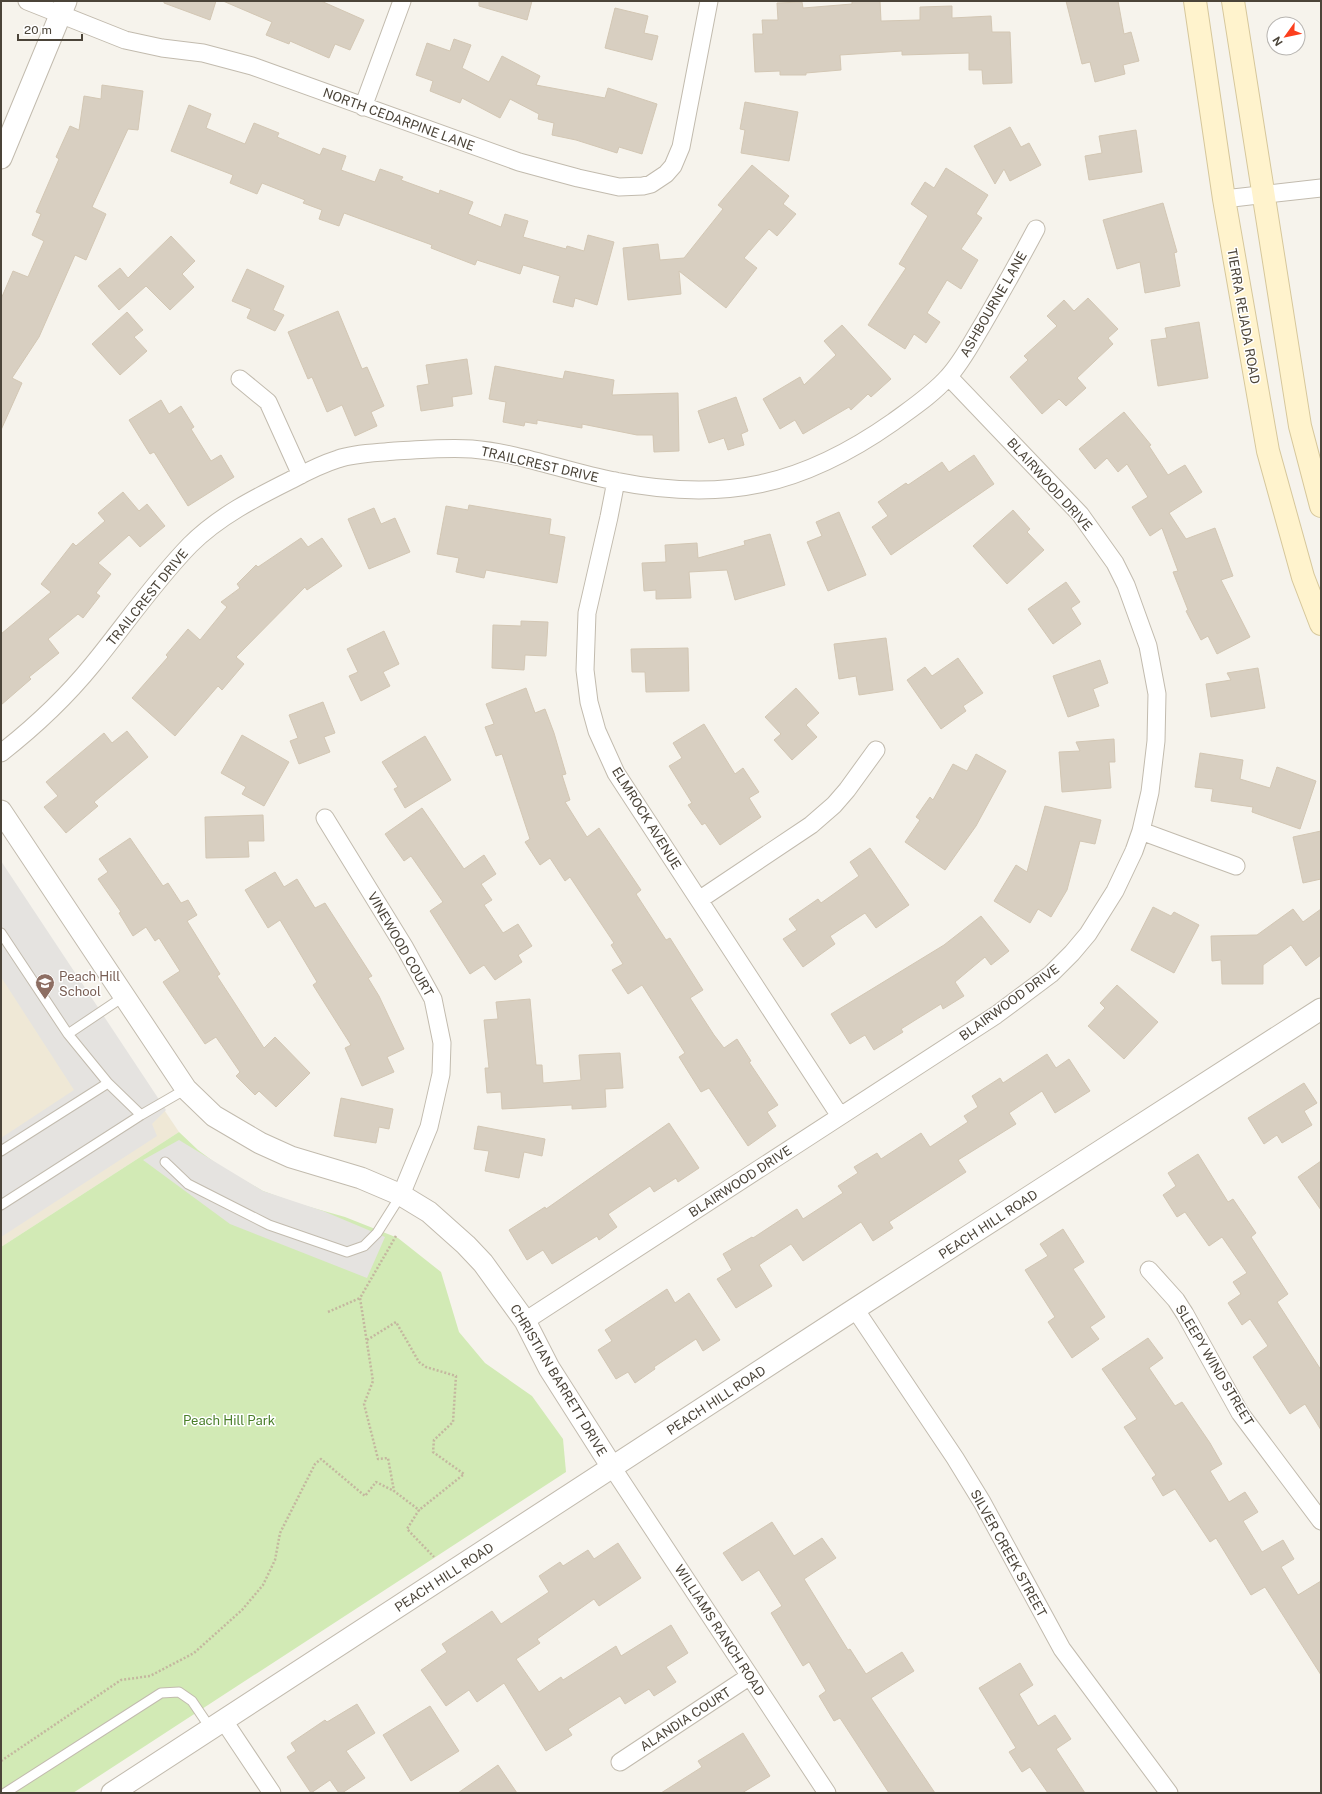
<svg xmlns="http://www.w3.org/2000/svg" width="1322" height="1794" viewBox="0 0 1322 1794" font-family="'Public Sans',sans-serif">
<style>
.education{fill:#efe8d6}
.green{fill:#d2eab5}
.parking{fill:#e5e3e0}
.building{fill:#d8cfc1;stroke:#d3c7b4}
.lines{fill:none;stroke-linecap:round;stroke-linejoin:round}
.service-casing{stroke:#c2bbae;stroke-width:11}
.minor-casing{stroke:#c2bbae;stroke-width:19}
.tertiary-casing{stroke:#c2bbae;stroke-width:23}
.secondary-casing{stroke:#d6c79b;stroke-width:24}
.path{stroke:#c4b79f;stroke-width:2.5;stroke-dasharray:2 2;stroke-linecap:butt}
.service{stroke:#fff;stroke-width:9}
.minor{stroke:#fff;stroke-width:17}
.tertiary{stroke:#fff;stroke-width:21}
.secondary{stroke:#fff3cd;stroke-width:22}
.labels{text-anchor:middle;stroke-width:3;stroke-linejoin:round;paint-order:stroke}
.street-label{font-size:13px;fill:#4b4439;stroke:#fff}
.education-label{font-size:13px;fill:#785e54;stroke:#fff;text-anchor:start}
.park-label{font-size:13px;fill:#4a7f2a;stroke:#fff}
</style>
<rect width="100%" height="100%" fill="#f6f3ec"/>
<!-- education -->
<path class="education" d="M1,868L179,1132L1,1247Z"/>
<!-- green -->
<path class="green" d="M179,1132L198,1150L221,1167L263,1191L296,1203L345,1217L398,1238L441,1272L459,1332L485,1363L532,1396L563,1439L566,1472L73,1793H1V1247Z"/>
<!-- parking -->
<path class="parking" d="M1,861L166,1110L152,1124L157,1136L1,1237V1138L74,1090L1,977Z
M179,1140L263,1191L323,1211L385,1237L367,1278L230,1224L143,1160Z"/>
<!-- building -->
<path class="building" d="M164,1H216L210,20L164,3Z
M223,1H321L364,20L350,50L335,44L329,58L290,41L289,44L266,35L272,22Z
M479,1H532L527,20L479,6Z
M852,1H880L881,21L920,20V7L952,6V18L991,16L992,32H1010L1012,83L983,84L982,70H969V53L902,55V51L840,55L841,70L806,73V75H780V71L755,72L753,34H763L762,20H778L777,3L802,2L803,8L852,4Z
M1066,1H1118L1124,34L1131,32L1139,61L1123,65L1125,74L1095,82L1090,62L1082,64Z
M615,8L648,16L644,33L658,36L652,60L605,48Z
M454,39L471,45L462,68L489,82L502,56L540,76L536,85L605,98L608,88L657,104L642,154L619,147L617,153L576,140L552,135L554,123L538,119L539,114L510,99L500,118L462,98L460,103L430,91L433,81L416,75L427,43L450,51Z
M102,85L143,91L138,130L128,129L92,207L106,214L86,260L75,255L39,337L12,378L22,383L1,430V299L13,271L28,277L44,241L32,235L41,214L36,212L59,159L56,157L70,126L79,130L84,96L101,99Z
M745,102L798,112L789,161L741,153L745,130L740,129Z
M189,105L211,114L206,128L245,144L254,123L279,133L277,137L320,155L323,148L346,156L341,170L375,182L380,169L403,177L401,180L439,194L440,190L473,202L468,214L501,227L505,214L528,221L523,237L566,249L567,246L584,251L588,235L614,242L597,305L575,298L573,307L553,302L560,276L523,265L520,274L477,260L475,265L431,248L432,245L344,213L339,226L319,219L322,210L303,203L305,200L262,183L257,194L230,183L233,175L171,151Z
M1010,127L1021,147L1029,143L1041,165L1010,181L1004,169L995,184L974,146Z
M1136,130L1142,172L1089,180L1085,156L1102,153L1099,136Z
M752,165L789,196L783,204L796,214L777,236L769,229L744,258L757,268L726,308L679,271L681,294L628,300L623,248L658,244L660,260L684,258L723,209L718,205Z
M946,168L988,195L976,214L982,218L961,249L978,260L961,289L947,280L927,313L940,322L926,343L914,334L905,349L868,325L906,268L899,264L928,216L911,204L925,182L934,188Z
M1163,203L1177,252L1174,253L1180,286L1145,293L1140,262L1117,269L1103,220Z
M171,236L195,261L182,274L194,287L170,310L146,286L119,310L98,286L120,268L128,278Z
M247,269L284,286L273,310L284,315L275,331L247,318L251,309L232,301Z
M1088,298L1118,329L1108,338L1113,344L1077,378L1086,388L1066,406L1059,399L1042,414L1010,377L1028,360L1024,356L1057,326L1047,316L1064,300L1074,311Z
M338,311L362,369L367,367L384,406L371,412L377,426L355,436L342,405L327,412L312,377L308,379L288,332Z
M127,312L143,330L134,337L147,351L120,375L92,344Z
M1199,322L1208,378L1158,386L1151,340L1167,338L1165,328Z
M842,325L891,379L871,397L868,394L851,410L849,407L803,434L795,420L780,429L763,399L800,377L804,385L836,355L824,341Z
M467,359L472,394L452,397L453,406L421,411L417,386L429,384L426,365Z
M495,366L563,379L565,371L614,380L612,395L678,393L679,451L654,452L653,435H637L582,424V428L537,420V424L525,422L524,426L503,422L506,402L489,399Z
M736,397L748,431L741,434L744,445L728,450L724,438L709,443L698,411Z
M161,400L169,414L181,406L194,427L191,429L211,461L221,455L234,477L188,506L154,452L150,454L129,420Z
M1124,412L1151,445L1149,446L1168,475L1185,465L1202,492L1169,513L1186,539L1215,528L1233,576L1221,580L1250,637L1217,654L1208,636L1201,640L1186,611L1188,610L1173,572L1178,571L1162,528L1150,536L1132,507L1148,497L1127,464L1118,472L1107,458L1095,469L1079,449Z
M974,455L994,484L891,555L872,527L888,516L878,502L906,483L908,485L942,462L949,472Z
M123,492L139,511L147,504L165,526L140,547L129,535L98,563L111,574L96,593L100,596L83,618L78,614L48,639L59,653L29,677L31,679L1,705V634L51,592L41,584L73,543L76,546L105,521L98,513Z
M469,505L551,519L549,534L565,537L557,583L486,570L484,578L456,572L459,558L437,554L446,506L468,510Z
M374,508L381,524L395,518L410,552L369,569L348,519Z
M1013,510L1030,529L1027,532L1044,550L1007,584L973,546Z
M839,512L866,575L828,591L807,542L822,536L816,522Z
M770,534L785,585L735,600L727,570L689,572L691,598L656,599V590L644,591L642,563L666,562L665,545L697,543L698,558L745,545L744,541Z
M301,538L308,547L322,538L342,566L307,590L305,587L236,657L244,664L222,690L218,686L175,736L132,698L168,657L166,655L188,629L200,640L227,607L221,602L240,588L237,584L256,565L258,567Z
M1066,582L1080,602L1071,608L1081,624L1053,644L1028,609Z
M521,621L548,622L546,656L525,655L524,670L492,668L493,625L521,626Z
M384,631L399,664L383,672L390,686L361,701L349,676L358,672L347,649Z
M886,638L893,690L859,695L856,676L839,679L834,644Z
M688,648L689,691L646,692L645,672H632L631,649Z
M958,658L983,693L963,706L966,711L941,729L907,680L925,667L932,676Z
M1100,660L1108,683L1093,689L1099,706L1068,717L1053,676Z
M1258,668L1265,708L1211,717L1206,684L1231,680L1227,673Z
M526,688L535,713L545,709L554,733L566,774L562,775L570,800L565,802L587,837L599,828L641,890L636,894L666,940L670,938L703,990L690,998L714,1035L724,1048L737,1039L751,1061L749,1062L778,1105L767,1112L776,1126L748,1146L709,1088L701,1092L679,1057L685,1053L642,985L628,994L612,970L623,964L611,945L614,943L570,877L565,881L550,858L540,865L525,842L530,839L502,754L496,756L485,727L494,724L486,704Z
M796,688L819,713L806,725L817,737L792,760L774,740L781,734L765,717Z
M323,702L335,733L324,737L330,752L299,764L290,741L298,738L289,715Z
M704,724L735,774L743,768L759,792L749,798L761,817L720,845L705,823L702,825L688,805L692,803L669,766L682,758L673,743Z
M127,731L148,757L94,802L98,806L66,833L44,807L58,796L46,782L104,733L112,743Z
M242,735L289,762L264,806L242,794L246,787L221,773Z
M425,736L451,780L405,808L394,789L398,787L382,762Z
M1114,739L1115,762H1109L1111,788L1062,792L1059,752L1080,751L1076,742Z
M1200,753L1243,760L1240,779L1270,788L1277,767L1316,781L1300,829L1252,812L1253,807L1211,801L1213,789L1195,787Z
M976,754L1006,771L976,826L945,870L905,842L920,820L916,817L930,797L933,800L953,764L967,771Z
M1045,806L1101,820L1095,844L1080,841L1067,890L1051,917L1038,909L1030,923L994,901L1016,865L1027,872Z
M422,808L464,869L484,855L496,874L481,884L492,900L484,905L503,933L518,924L532,946L518,955L522,962L495,980L484,965L470,974L430,911L443,902L411,856L404,861L385,834Z
M263,815L264,841H248L249,857L206,858L205,817Z
M1321,831V879L1303,883L1293,837Z
M130,838L163,886L168,883L181,903L188,900L197,915L187,921L220,974L217,976L264,1048L275,1037L310,1073L276,1107L259,1091L255,1095L236,1076L240,1072L216,1037L205,1044L163,982L180,971L159,938L155,941L146,927L133,936L119,913L121,912L98,879L108,872L99,859Z
M870,848L909,905L876,928L865,913L830,936L835,944L803,967L783,939L797,930L789,919L818,899L821,903L859,876L850,862Z
M275,872L284,887L297,879L315,908L325,903L372,976L368,978L379,996L404,1049L387,1057L394,1072L362,1086L345,1048L351,1045L313,985L317,982L280,920L268,928L245,890Z
M1153,907L1171,916L1174,912L1199,925L1174,973L1131,950Z
M1293,909L1303,922L1321,909V955L1306,966L1291,945L1263,965V984H1222L1221,960L1212,961L1211,936L1257,935Z
M981,916L1009,951L991,965L985,957L955,982L964,996L943,1009L941,1004L901,1029L903,1032L874,1050L865,1035L850,1044L831,1014L944,945Z
M1117,985L1158,1022L1124,1059L1088,1026L1105,1008L1100,1003Z
M530,999L536,1065H542L543,1083L581,1080L579,1055L620,1053L623,1088L605,1089L606,1107L572,1109V1105L502,1109L501,1092L487,1093L485,1068H489L484,1020L498,1019L496,1002Z
M1047,1054L1056,1068L1069,1059L1090,1091L1055,1113L1042,1091L1009,1113L1016,1124L958,1160L966,1172L889,1222L893,1228L873,1241L861,1222L803,1261L791,1244L759,1265L772,1286L736,1308L717,1279L732,1270L723,1254L752,1237L753,1238L797,1209L803,1219L843,1193L838,1186L858,1173L854,1167L877,1153L881,1159L921,1133L930,1147L968,1122L964,1116L978,1107L972,1096L1000,1078L1003,1083Z
M1304,1083L1317,1103L1304,1111L1312,1125L1282,1143L1277,1135L1264,1144L1248,1118Z
M341,1098L393,1109L389,1129L379,1127L376,1143L334,1136Z
M669,1123L699,1168L678,1182L676,1178L654,1192L650,1186L608,1214L617,1227L599,1240L597,1236L552,1264L543,1250L527,1260L509,1230L545,1207L546,1209Z
M478,1126L545,1139L542,1156L524,1152L519,1178L485,1171L489,1151L474,1149Z
M1198,1154L1228,1202L1233,1199L1256,1233L1251,1237L1288,1294L1277,1302L1321,1370V1430L1305,1404L1290,1414L1253,1357L1268,1346L1250,1319L1242,1325L1228,1303L1241,1294L1233,1282L1247,1273L1222,1237L1209,1246L1185,1212L1177,1217L1163,1195L1176,1186L1168,1173Z
M1321,1161V1210L1298,1177Z
M1063,1229L1084,1262L1073,1269L1105,1317L1090,1327L1099,1339L1072,1358L1048,1322L1055,1317L1025,1270L1048,1256L1040,1244Z
M667,1289L675,1303L689,1293L720,1340L703,1351L696,1339L654,1367L655,1369L635,1383L628,1372L616,1379L598,1350L612,1341L605,1330Z
M1148,1338L1163,1358L1149,1368L1175,1406L1182,1402L1210,1443L1222,1464L1210,1471L1229,1502L1245,1492L1258,1512L1243,1521L1262,1552L1283,1540L1294,1559L1281,1567L1298,1595L1321,1581V1675L1265,1587L1251,1595L1216,1538L1210,1542L1175,1489L1163,1496L1152,1478L1156,1475L1124,1427L1137,1419L1102,1369Z
M772,1522L794,1556L822,1538L836,1558L804,1579L848,1650L850,1649L866,1674L902,1652L914,1671L871,1698L935,1793H889L840,1718L834,1721L819,1696L826,1691L809,1662L803,1666L771,1613L782,1606L759,1570L742,1581L723,1553Z
M618,1543L641,1578L599,1606L594,1599L537,1639L540,1643L516,1659L539,1692L561,1677L563,1680L616,1646L621,1656L671,1625L688,1653L666,1667L676,1682L654,1696L649,1689L625,1704L620,1696L568,1729L572,1735L546,1751L504,1683L477,1702L469,1690L446,1706L421,1670L447,1652L442,1644L492,1611L501,1624L549,1592L539,1576L560,1562L563,1566L588,1550L594,1559Z
M1020,1663L1033,1685L1019,1694L1038,1726L1055,1715L1071,1739L1056,1749L1085,1793H1048L1030,1767L1022,1772L1009,1752L1016,1748L979,1688Z
M357,1704L375,1733L346,1751L365,1778L342,1793H339L330,1780L311,1793L287,1757L296,1751L291,1743L325,1720L327,1722Z
M430,1706L459,1751L411,1781L383,1735Z
M743,1733L770,1776L742,1793H661L702,1767L698,1761Z
M498,1765L517,1793H458Z"/>
<g class="lines">
<!-- service casing -->
<g class="service-casing">
<path id="service" d="M1,933L68,1034L108,1083
M68,1034L123,997
M1,1151L108,1083L141,1115
M165,1162L188,1184L269,1225L347,1252L364,1246L377,1233L401,1195
M1,1205L141,1115L186,1089
M5,1793L161,1693L179,1692L192,1701L211,1729"/>
</g>
<!-- minor casing -->
<g class="minor-casing">
<path id="minor" d="M27,1L125,40L162,48L203,53L252,66L519,162L578,178L619,187L643,186L651,184L666,174L673,166L681,147L709,1
M363,107L402,1
M1224,199L1321,188
M240,379L268,402L301,475
M616,481L609,517L587,613L585,670L589,702L597,731L616,773L840,1116
M1,753C33,728 67,696 93,664C125,625 154,582 190,545C219,516 255,498 291,480C306,472 322,464 338,459C355,453 376,453 395,451C420,450 446,447 472,449C520,453 567,472 615,481C724,503 802,486 893,422C912,408 932,395 948,377C962,362 972,342 983,324C1001,293 1019,261 1036,229
M325,818L405,948L433,999L442,1043L441,1074L429,1127L401,1195
M1141,831L1236,866
M699,900L811,825L834,805L847,790L876,750
M1149,1270L1176,1300L1185,1314L1240,1413L1321,1521
M855,1309L955,1458L982,1502L1062,1649L1169,1793
M525,1321L996,1015L1051,974L1072,953L1088,934L1115,891L1134,851L1141,831L1150,792L1156,741L1157,694L1148,646L1126,585L1115,563L1080,514L949,377
M612,1467L827,1793
M224,1721L272,1793
M620,1762L750,1676"/>
</g>
<!-- tertiary casing -->
<g class="tertiary-casing">
<path id="tertiary" d="M1,158L66,1
M1,811L186,1089L214,1116L260,1143L291,1157L361,1178L401,1195L429,1212L466,1245L483,1263L525,1321L549,1368L612,1467
M112,1793L855,1309L1321,1009"/>
</g>
<!-- secondary casing -->
<g class="secondary-casing">
<path id="secondary" d="M1195,1L1224,199L1268,451L1303,577L1321,624
M1233,1L1300,426L1321,506"/>
</g>
<!-- path -->
<path class="path" d="M396,1236L360,1298L373,1381L364,1404L378,1459L388,1458L394,1491L419,1510L407,1529L434,1557
M328,1312L360,1298
M367,1340L396,1322L419,1362L426,1367L456,1376L453,1422L434,1440L433,1452L464,1474L419,1510
M1,1761L121,1680L150,1676L194,1653L242,1610L263,1585L275,1560L280,1533L315,1464L321,1459L365,1496L376,1482L394,1491"/>
<!-- service -->
<use href="#service" class="service"/>
<!-- minor -->
<use href="#minor" class="minor"/>
<!-- tertiary -->
<use href="#tertiary" class="tertiary"/>
<!-- secondary -->
<use href="#secondary" class="secondary"/>
</g>
<!-- icons -->
<defs>
<g id="school-pin" transform="scale(1)"><path d="M0 17L-7.5 6A9.5 9.5 0 1 1 7.5 6Z" fill="#8d6e63" stroke="#fff"/><path d="M0-5L7-2L0 1L-7-2ZM-4 1L0 2.5L4 1V4Q0 6-4 4Z" fill="#fff"/></g>
</defs>
<g fill-rule="evenodd">
<use href="#school-pin" x="45" y="983"/>
</g>
<g class="labels">
<!-- street labels -->
<g class="street-label">
<text transform="translate(399 119) rotate(20)" y="5">NORTH CEDARPINE LANE</text>
<text transform="translate(993 304) rotate(-60)" y="5">ASHBOURNE LANE</text>
<text transform="translate(1244 316) rotate(80)" y="5">TIERRA REJADA ROAD</text>
<text transform="translate(540 464) rotate(13)" y="5">TRAILCREST DRIVE</text>
<text transform="translate(1050 484) rotate(48)" y="5">BLAIRWOOD DRIVE</text>
<text transform="translate(147 597) rotate(-51)" y="5">TRAILCREST DRIVE</text>
<text transform="translate(647 818) rotate(58)" y="5">ELMROCK AVENUE</text>
<text transform="translate(401 944) rotate(60)" y="5">VINEWOOD COURT</text>
<text transform="translate(1009 1002) rotate(-36)" y="5">BLAIRWOOD DRIVE</text>
<text transform="translate(740 1181) rotate(-33)" y="5">BLAIRWOOD DRIVE</text>
<text transform="translate(988 1224) rotate(-33)" y="5">PEACH HILL ROAD</text>
<text transform="translate(1215 1365) rotate(59)" y="5">SLEEPY WIND STREET</text>
<text transform="translate(559 1380) rotate(59)" y="5">CHRISTIAN BARRETT DRIVE</text>
<text transform="translate(716 1400) rotate(-33)" y="5">PEACH HILL ROAD</text>
<text transform="translate(1009 1553) rotate(61)" y="5">SILVER CREEK STREET</text>
<text transform="translate(444 1577) rotate(-33)" y="5">PEACH HILL ROAD</text>
<text transform="translate(720 1630) rotate(57)" y="5">WILLIAMS RANCH ROAD</text>
<text transform="translate(685 1719) rotate(-33)" y="5">ALANDIA COURT</text>
</g>
<!-- education labels -->
<g class="education-label">
<text x="59" y="981">Peach Hill<tspan x="59" dy="15">School</tspan></text>
</g>
<!-- park labels -->
<g class="park-label">
<text x="229" y="1425">Peach Hill Park</text>
</g>
</g>
<!-- border -->
<rect width="1322" height="1794" fill="none" stroke="#4b4439" stroke-width="4"/>
<!-- north arrow -->
<g transform="translate(1286 36) rotate(237)"><circle r="19" fill="#ffffff" stroke="#b7b4b0"/>
<path d="M0-3L7 15L0 10L-7 15Z" fill="#fc3f1d"/>
<text y="-6" font-size="11" font-weight="bold" text-anchor="middle" fill="#4b4439">N</text>
</g>
<!-- scale -->
<path d="M18 34v6h64v-6" fill="none" stroke="#4b4439" stroke-width="2"/>
<text x="24" y="34" font-size="12" fill="#4b4439" stroke="#ffffff" stroke-width="3" paint-order="stroke">20 m</text>
</svg>
